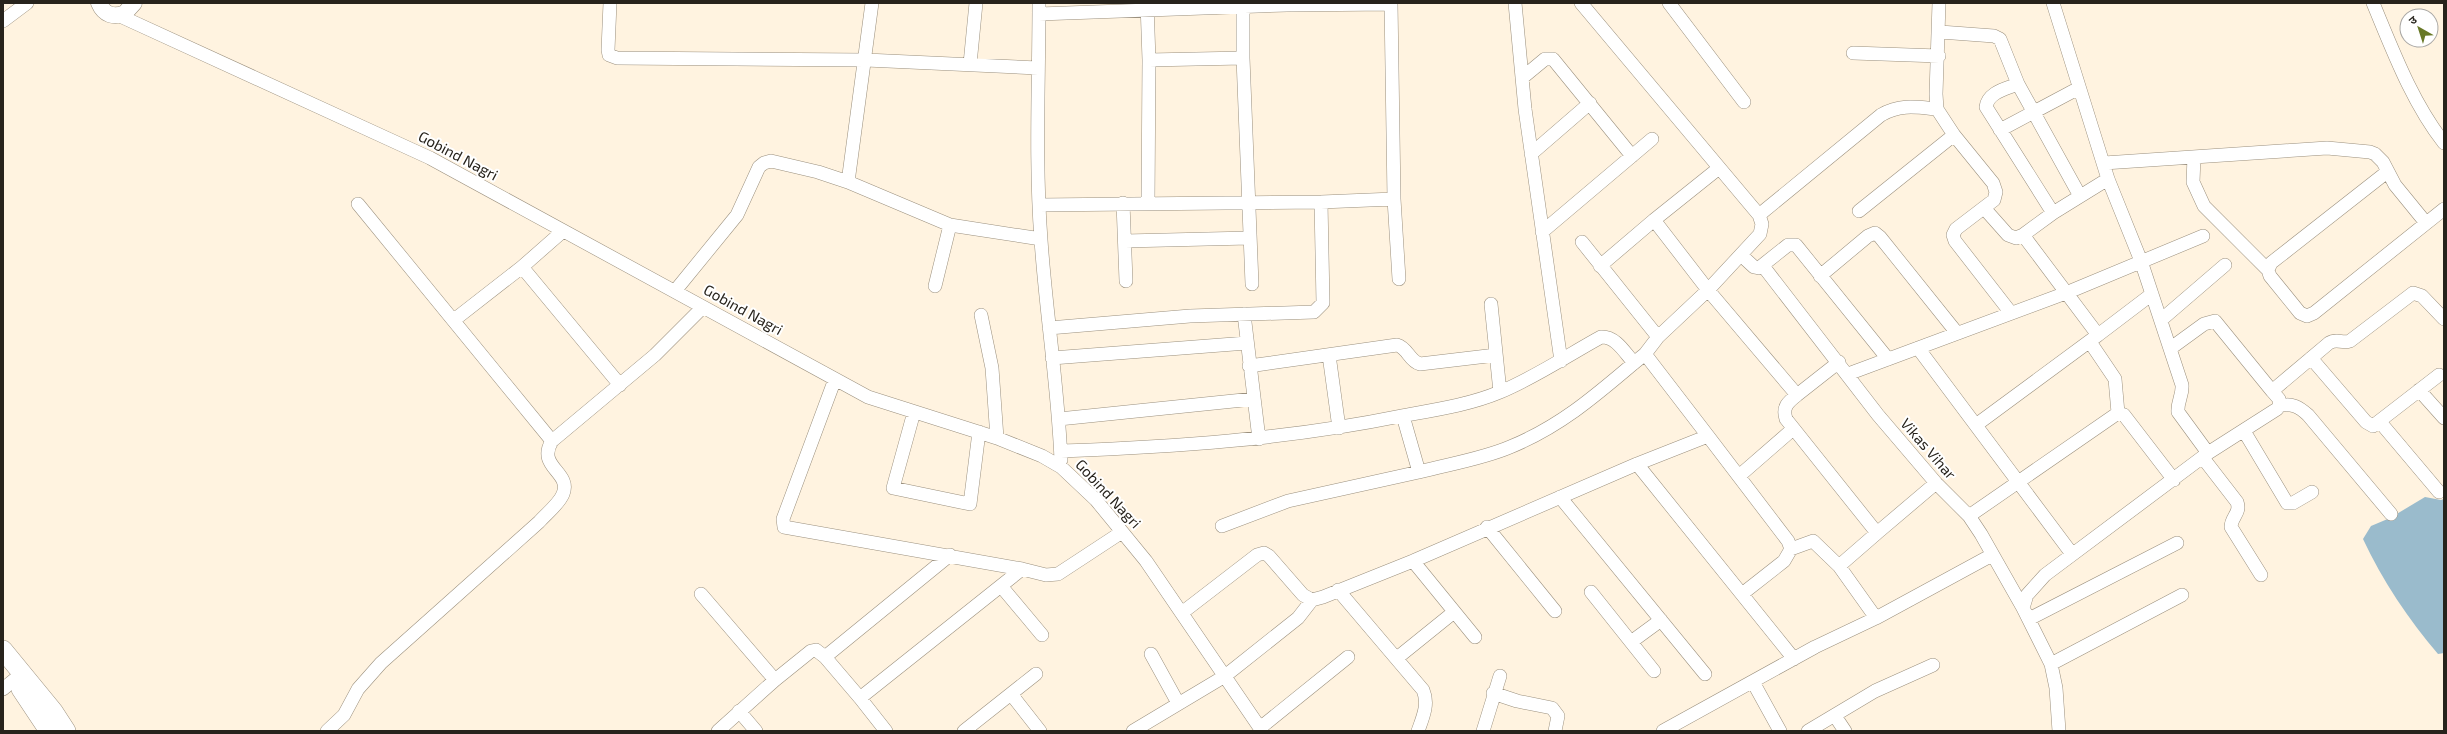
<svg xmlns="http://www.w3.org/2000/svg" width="2447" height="734" viewBox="0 0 2447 734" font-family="'Exo 2','Noto Sans Devanagari',sans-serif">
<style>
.water{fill:#9abbcc}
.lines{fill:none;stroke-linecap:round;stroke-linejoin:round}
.minor-casing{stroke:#9b907e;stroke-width:14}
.major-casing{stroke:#9b907e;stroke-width:17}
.highway-casing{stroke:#9b907e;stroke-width:20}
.minor{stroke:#fff;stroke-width:13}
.major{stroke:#fff;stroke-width:16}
.highway{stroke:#fff;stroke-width:19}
.labels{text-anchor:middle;stroke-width:4;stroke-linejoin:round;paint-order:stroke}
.street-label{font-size:15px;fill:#27231c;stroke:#fff}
</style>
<rect width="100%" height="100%" fill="#fff3e0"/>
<!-- water -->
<path class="water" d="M2425,497L2441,500L2444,499V653L2438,654C2409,620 2382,580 2363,539L2371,526L2390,518Z"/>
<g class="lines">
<!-- minor casing -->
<g class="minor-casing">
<path id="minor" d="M610,3L608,50L609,55L617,58L866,60L1038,68
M1039,3C1039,82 1035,161 1041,240C1046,313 1058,386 1061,460
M1147,3L1149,60L1148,203
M1243,3V58L1252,284
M1391,3L1394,199L1399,279
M1515,3L1525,109L1561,361
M1581,3L1759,215
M1669,3L1744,102
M1939,3L1936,94L1937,109L1954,135L1993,183L1996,192L1994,200L1956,229L1953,235L1955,241L2011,313
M2053,3L2108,179L2141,261L2182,385C2183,395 2177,402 2178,412L2208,453
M2373,3C2393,51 2412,102 2444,143
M1287,5L1391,4
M1039,14L1287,5V3
M120,16L430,158L868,397L997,438L1042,456L1061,467L1096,500L1146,561L1262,731
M3,21L27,3
M1940,32L1994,36L2000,39L2018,84
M1853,53L1939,56
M1149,60L1243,58
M970,64L976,3
M1522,78L1545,59H1553L1632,156
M2000,130L2079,88
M1531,154L1590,103
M2194,157L2193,182L2204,206L2268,270
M2104,163L2327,148L2370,152L2375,154L2383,162L2395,185L2426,223
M1719,168L1654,220L1708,290L1797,395L1839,362
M2387,172L2271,263L2268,270L2270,276L2300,313L2307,316L2314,313L2444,209
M848,182L872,3
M2080,196L2018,84C2006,89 1988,92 1986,107L2053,213L2108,179
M1123,203L1126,281
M358,204L552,441
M1039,205L1321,202L1394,199
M1984,208L2008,235L2016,238L2023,235
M1859,211L1954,135
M1542,232L1652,139
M1125,241L1249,238
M1582,242L1658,337
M1741,255L1754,267L1759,268L1788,245H1796L1888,359
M1600,266L1654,220
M1763,266L1878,415L1936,483L1969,516L1981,534L2023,608L2051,664L2056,688L2059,731
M522,267L620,385
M1820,276L1868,236L1875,233L1880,237L1957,333
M935,286L950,225
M675,291L737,215L759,167L764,163L771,161L818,172L848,182L950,225L1041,239
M1491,304L1500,392
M1244,314L1259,439
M981,315L992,368L997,438
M454,320L522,267L563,231
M2161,320L2225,265
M1049,328L1190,316L1314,312L1323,303L1321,202
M2098,335L2152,294
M2090,342L2115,379L2118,413
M1918,348L2072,554
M2171,348L2204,324L2215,321L2272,391
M1329,355L1339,428
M1052,358L1247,343
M2311,358L2366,422L2373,426L2439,375
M1249,366L1397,345C1408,348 1409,361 1420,364L1496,355
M1848,374L2066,293L2203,236
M835,379L783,519L784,527L1022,569
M2419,390L2444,418
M1797,395C1788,402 1782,407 1786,419L1877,533L1936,483
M2280,405C2293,404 2298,406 2308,415L2391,514
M914,412L893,488L970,504L979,432
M1403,416L1419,472C1449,464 1482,459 1510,447C1559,427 1594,397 1634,363
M1059,419L1253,399
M2380,422L2439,492
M1976,425L2098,335L2023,235L2053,213
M2244,431L2287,503H2293L2312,492
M1708,436L1645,354L1658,337L1708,290L1760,234L1762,224L1759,215L1881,115C1900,104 1916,107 1937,109
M1061,451C1175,447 1288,439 1401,416C1434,410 1469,405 1500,392C1536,377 1568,355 1601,337C1616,336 1625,353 1634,363L1645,354
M2203,458L2237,502C2241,513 2231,517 2231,527L2261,575
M1637,464L1794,659
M1739,476L1793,429
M1560,497L1705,674
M1969,516L2118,413L2124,415L2174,480
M1222,526L1288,501L1419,472
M1487,527L1555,611
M1791,549L1813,541L1839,566
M1413,561L1475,637
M1001,586L1042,635
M1338,590L1423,690C1429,704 1423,717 1418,731
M1591,592L1654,671
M701,594L775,680
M2023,608L2027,595L2045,575L2208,453L2277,409L2280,405L2279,399L2272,391L2329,343C2337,338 2342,344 2350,341L2413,293L2422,296L2444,319
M1183,612L1257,555L1264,553L1269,556L1303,595L1312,600L1323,597L1413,561L1637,464L1708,436L1788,541L1791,549L1784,561L1742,594
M1876,618L1839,566L1877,533
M2029,619L2177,543
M1631,642L1661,620
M1151,654L1178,703
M825,657L950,555
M1397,658L1454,612
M2051,664L2182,595
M1753,682L1780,731
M3,689L14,680
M1493,693L1517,701L1552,708L1558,716L1555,731
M1011,694L1040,731
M860,698L886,731
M739,711L756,731
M1835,716L1845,731
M1260,728L1348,657
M327,731L344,715L358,689L381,663L539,522C546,514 559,504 563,494C572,472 536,467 552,441L655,355L703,307
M718,731L775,680L811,651L816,650L825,657L860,698L1022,569L1046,575L1058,574L1122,532
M964,731L1036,674
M1133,731L1225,676L1298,618L1312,600
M1483,731L1500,676
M1663,731L1815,647L1876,618L1992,555
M1808,731L1875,691L1933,665"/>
</g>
<!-- major casing -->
<g class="major-casing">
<path id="major" d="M99,3C104,15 114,18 125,13L134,3"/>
</g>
<!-- highway casing -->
<g class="highway-casing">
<path id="highway" d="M3,650L53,711L66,731
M21,689L49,731"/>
</g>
<!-- minor -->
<use href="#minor" class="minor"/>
<!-- major -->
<use href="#major" class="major"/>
<!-- highway -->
<use href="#highway" class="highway"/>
</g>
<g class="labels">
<!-- street labels -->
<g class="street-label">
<text transform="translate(458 156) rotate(28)" y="5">Gobind Nagri</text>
<text transform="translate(743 310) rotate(29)" y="5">Gobind Nagri</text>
<text transform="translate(1928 449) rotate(49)" y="5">Vikas Vihar</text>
<text transform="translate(1108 494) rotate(47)" y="5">Gobind Nagri</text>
</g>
</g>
<!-- border -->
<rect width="2447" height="734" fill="none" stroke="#27231c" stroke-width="8"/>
<!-- north arrow -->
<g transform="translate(2419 28) rotate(321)"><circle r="19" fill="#ffffff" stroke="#a9a7a4"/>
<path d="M0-3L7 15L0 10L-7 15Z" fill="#687826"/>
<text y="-6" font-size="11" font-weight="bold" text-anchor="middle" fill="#27231c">उ</text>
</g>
</svg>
